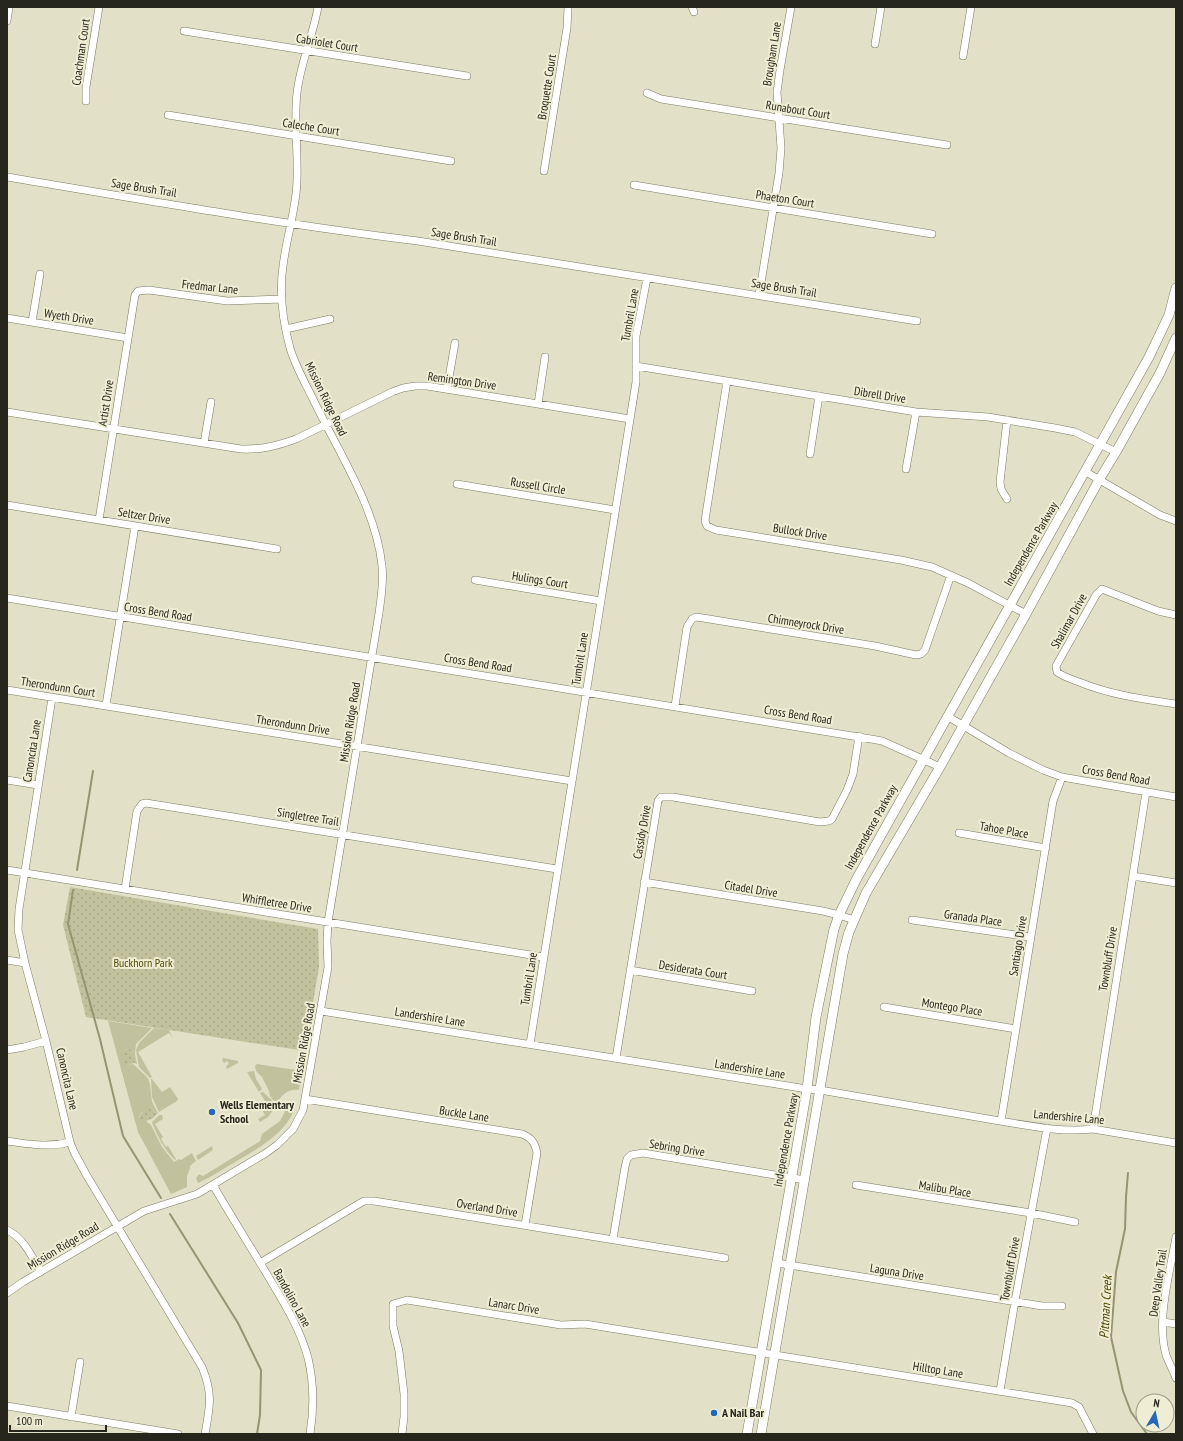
<svg xmlns="http://www.w3.org/2000/svg" width="1183" height="1441" viewBox="0 0 1183 1441" font-family="'PT Sans Narrow',sans-serif">
<style>
.green{fill:#c2c19e}
.park{fill:url(#park-dots)}
.lines{fill:none;stroke-linecap:round;stroke-linejoin:round}
.stream{stroke:#969571;stroke-width:2}
.minor-casing{stroke:#7b7a63;stroke-width:8}
.major-casing{stroke:#7b7a63;stroke-width:10}
.minor{stroke:#fff;stroke-width:7}
.major{stroke:#fff;stroke-width:9}
.poi-dot{fill:#2667b8;stroke:#efeed4;stroke-width:1.5}
.labels{text-anchor:middle;stroke-width:4;stroke-linejoin:round;paint-order:stroke}
.street-label{font-size:12px;fill:#27261d;stroke:#efeed4}
.park-label{font-size:12px;fill:#4e4b09;stroke:#efeed4}
.poi-label{font-size:12px;font-weight:bold;fill:#27261d;stroke:#efeed4;text-anchor:start}
.water-label{font-size:13px;font-style:italic;fill:#4b4703;stroke:#efeed4}
</style>
<defs>
<pattern id="park-dots" width="8" height="8" patternUnits="userSpaceOnUse"><rect width="8" height="8" fill="#c2c19e"/><path d="M2 2h.1M6 6h.1" fill="none" stroke="#a7a688" stroke-width="1.8" stroke-linecap="round"/></pattern>
</defs>
<rect width="100%" height="100%" fill="#e2e1c7"/>
<!-- green -->
<path class="green" d="M108,1021L152,1028L136,1044L135,1054L137,1064L134,1063L136,1059L132,1051L130,1049L123,1050L122,1052L128,1065L133,1064L148,1078L150,1085L152,1102L158,1113L157,1114L150,1107L140,1114L139,1117L146,1121L151,1125L162,1147L174,1162L179,1159L181,1160L192,1153L196,1161L190,1166V1168L187,1176V1187L171,1194L138,1132Z
M154,1028L169,1030L173,1038L169,1033L138,1052L152,1077L150,1078L139,1067L136,1050L139,1043Z
M223,1058L238,1061V1063L227,1069L226,1066L229,1064L227,1061L224,1063L222,1060Z
M257,1064L302,1071L299,1090C289,1089 283,1093 278,1102L274,1101L270,1096L269,1091L262,1077L256,1071L255,1066Z
M254,1071L256,1079L262,1089L259,1092L247,1072Z
M151,1079H152L162,1092L170,1087L178,1099L177,1101L159,1112L152,1097Z
M263,1092L277,1105L268,1117L260,1122L258,1119L265,1115L261,1108L267,1104L260,1093Z
M292,1101L296,1102C292,1132 253,1151 230,1165C220,1171 209,1178 198,1183L196,1178L199,1174L203,1176L260,1141L262,1134L280,1121L289,1103Z
M159,1115H162L163,1119L155,1124L163,1137L161,1139L166,1147L168,1146L176,1159L175,1160C164,1149 157,1136 152,1122Z
M212,1146L213,1150L198,1160L196,1156Z"/>
<!-- park -->
<path class="park" d="M70,887L318,929L319,967L305,1051L86,1017L63,925Z
M130,1049L132,1051L136,1059L134,1063L128,1065L125,1063L122,1052L123,1050Z
M148,1107H150L157,1114L152,1119L143,1122L139,1116Z"/>
<g class="lines">
<!-- stream -->
<path class="stream" d="M77,870L93,771
M73,890L68,924L100,1039L123,1136L161,1198
M1128,1173L1126,1197L1125,1229L1116,1272L1111,1337L1123,1391L1131,1412L1147,1434
M170,1214L238,1323L261,1370L260,1415L257,1434"/>
<!-- minor casing -->
<g class="minor-casing">
<path id="minor" d="M692,7L694,12
M7,21L9,7
M184,31L467,76
M875,44L881,7
M963,56L971,7
M647,93L661,99L947,145
M86,101V87L99,7
M168,115L451,161
M544,171L567,28L568,7
M7,177C144,200 280,224 418,241L917,321
M634,185L932,234
M759,295L779,173L781,148L777,92L780,70L791,7
M7,318L128,338
M32,322L40,274
M286,329L330,319
M636,366L916,412L988,417L1055,428L1075,432L1116,452
M727,381L706,514L705,521L707,526L716,530L901,560L932,567L968,583L1026,614
M447,389L455,343
M538,404L545,357
M7,412L241,449C261,450 277,446 296,439L392,392L403,388L415,386H427L630,419
M1007,420L1000,482L1001,489L1007,499
M204,443L211,402
M810,454L819,396
M906,469L916,412
M1086,472L1160,515L1176,521
M457,484L615,510
M7,505L277,549
M99,520L134,301L135,295L138,291L149,290L227,301L282,299
M475,580L601,601
M7,598L871,739L882,741L940,767
M1176,615L1158,611L1102,589L1096,595L1056,666L1057,672C1064,677 1071,679 1079,682C1111,695 1142,699 1176,704
M7,690L572,781
M52,698L19,909L18,930L25,963L46,1041L70,1142L74,1152L87,1176L202,1367C213,1393 210,1407 205,1434
M106,705L135,526
M675,706L687,627L692,619L696,617L703,618L875,646L916,655L921,654L925,650L951,575
M947,716L1009,753L1043,770L1062,777L1176,797
M7,780L38,785
M959,833L1046,848
M7,870L543,957
M1133,876L1176,883
M644,882L823,911L839,915L854,920
M125,889L137,811L142,804L146,803L557,869
M912,920L1030,937
M7,960L25,963
M630,970L752,991
M884,1007L1016,1029
M321,1011L807,1089L820,1090C878,1100 936,1110 994,1120C1026,1125 1060,1133 1093,1129L1176,1143
M530,1044L636,382V336L647,278
M7,1050L24,1047L46,1041
M616,1058L658,801L661,797H673L820,822L829,821L832,819L847,790L853,774L859,736
M305,1099L522,1134C532,1138 535,1143 537,1153L525,1225
M1001,1121L1053,801L1062,777
M1093,1129L1146,792
M7,1141C29,1144 48,1148 70,1142
M213,1185C231,1216 250,1246 268,1276C284,1303 300,1328 308,1358C314,1383 314,1409 310,1434
M856,1185L1031,1213L1075,1222
M7,1230C24,1238 32,1257 41,1272
M1176,1237C1170,1272 1156,1320 1166,1355C1169,1363 1173,1370 1176,1378
M613,1239L625,1167L627,1159L631,1155L643,1153L805,1180
M260,1263L357,1205L364,1201H374L725,1258
M777,1263L1042,1306H1062
M7,1293L23,1282L144,1211L197,1194L266,1153L277,1145L293,1129L303,1110L328,967L327,941L328,922L379,613C381,598 384,581 382,566C376,507 337,450 312,397C304,381 295,365 290,348C283,322 279,293 283,266C286,242 293,218 296,194C300,161 293,127 297,93C300,64 313,36 318,7
M1163,1322L1176,1324
M1000,1391L1015,1301L1047,1128
M7,1406L178,1434
M71,1417L80,1362
M402,1434L404,1417V1394L399,1351L393,1326V1304L407,1300L561,1325L585,1324C748,1349 910,1376 1072,1403L1079,1407L1093,1434"/>
</g>
<!-- major casing -->
<g class="major-casing">
<path id="major" d="M747,1434L807,1089L816,1017L834,929L839,915L856,880L1149,357L1169,315L1176,288
M761,1434L843,954L849,932L866,893L940,767L1026,614L1099,480L1116,452L1160,373L1176,338"/>
</g>
<!-- minor -->
<use href="#minor" class="minor"/>
<!-- major -->
<use href="#major" class="major"/>
</g>
<!-- markers -->
<g class="poi-dot">
<circle cx="212" cy="1112" r="4"/>
<circle cx="714" cy="1413" r="4"/>
</g>
<g class="labels">
<!-- street labels -->
<g class="street-label">
<text transform="translate(327 43) rotate(9)" y="4">Cabriolet Court</text>
<text transform="translate(81 52) rotate(-82)" y="4">Coachman Court</text>
<text transform="translate(772 54) rotate(-81)" y="4">Brougham Lane</text>
<text transform="translate(547 87) rotate(-81)" y="4">Broquette Court</text>
<text transform="translate(798 110) rotate(9)" y="4">Runabout Court</text>
<text transform="translate(311 127) rotate(9)" y="4">Caleche Court</text>
<text transform="translate(144 188) rotate(9)" y="4">Sage Brush Trail</text>
<text transform="translate(785 199) rotate(9)" y="4">Phaeton Court</text>
<text transform="translate(464 237) rotate(9)" y="4">Sage Brush Trail</text>
<text transform="translate(210 287) rotate(6)" y="4">Fredmar Lane</text>
<text transform="translate(784 288) rotate(9)" y="4">Sage Brush Trail</text>
<text transform="translate(630 315) rotate(-80)" y="4">Tumbril Lane</text>
<text transform="translate(69 317) rotate(9)" y="4">Wyeth Drive</text>
<text transform="translate(462 381) rotate(8)" y="4">Remington Drive</text>
<text transform="translate(880 395) rotate(9)" y="4">Dibrell Drive</text>
<text transform="translate(326 399) rotate(64)" y="4">Mission Ridge Road</text>
<text transform="translate(106 403) rotate(-81)" y="4">Artist Drive</text>
<text transform="translate(538 486) rotate(9)" y="4">Russell Circle</text>
<text transform="translate(144 516) rotate(9)" y="4">Seltzer Drive</text>
<text transform="translate(800 532) rotate(9)" y="4">Bullock Drive</text>
<text transform="translate(1031 544) rotate(-60)" y="4">Independence Parkway</text>
<text transform="translate(540 580) rotate(9)" y="4">Hulings Court</text>
<text transform="translate(158 612) rotate(9)" y="4">Cross Bend Road</text>
<text transform="translate(1069 621) rotate(-61)" y="4">Shalimar Drive</text>
<text transform="translate(806 624) rotate(9)" y="4">Chimneyrock Drive</text>
<text transform="translate(580 659) rotate(-81)" y="4">Tumbril Lane</text>
<text transform="translate(478 663) rotate(9)" y="4">Cross Bend Road</text>
<text transform="translate(58 687) rotate(9)" y="4">Therondunn Court</text>
<text transform="translate(798 715) rotate(9)" y="4">Cross Bend Road</text>
<text transform="translate(350 722) rotate(-81)" y="4">Mission Ridge Road</text>
<text transform="translate(293 725) rotate(9)" y="4">Therondunn Drive</text>
<text transform="translate(32 751) rotate(-81)" y="4">Canoncita Lane</text>
<text transform="translate(1116 775) rotate(10)" y="4">Cross Bend Road</text>
<text transform="translate(308 817) rotate(9)" y="4">Singletree Trail</text>
<text transform="translate(871 827) rotate(-61)" y="4">Independence Parkway</text>
<text transform="translate(1004 830) rotate(10)" y="4">Tahoe Place</text>
<text transform="translate(642 832) rotate(-80)" y="4">Cassidy Drive</text>
<text transform="translate(751 889) rotate(9)" y="4">Citadel Drive</text>
<text transform="translate(277 903) rotate(9)" y="4">Whiffletree Drive</text>
<text transform="translate(973 918) rotate(8)" y="4">Granada Place</text>
<text transform="translate(1018 946) rotate(-81)" y="4">Santiago Drive</text>
<text transform="translate(1108 959) rotate(-81)" y="4">Townbluff Drive</text>
<text transform="translate(693 970) rotate(9)" y="4">Desiderata Court</text>
<text transform="translate(529 979) rotate(-81)" y="4">Tumbril Lane</text>
<text transform="translate(952 1007) rotate(9)" y="4">Montego Place</text>
<text transform="translate(430 1017) rotate(9)" y="4">Landershire Lane</text>
<text transform="translate(304 1043) rotate(-80)" y="4">Mission Ridge Road</text>
<text transform="translate(750 1069) rotate(9)" y="4">Landershire Lane</text>
<text transform="translate(67 1079) rotate(77)" y="4">Canoncita Lane</text>
<text transform="translate(464 1114) rotate(9)" y="4">Buckle Lane</text>
<text transform="translate(1069 1117) rotate(5)" y="4">Landershire Lane</text>
<text transform="translate(786 1140) rotate(-80)" y="4">Independence Parkway</text>
<text transform="translate(677 1148) rotate(9)" y="4">Sebring Drive</text>
<text transform="translate(945 1189) rotate(9)" y="4">Malibu Place</text>
<text transform="translate(487 1208) rotate(9)" y="4">Overland Drive</text>
<text transform="translate(63 1246) rotate(-31)" y="4">Mission Ridge Road</text>
<text transform="translate(1010 1269) rotate(-80)" y="4">Townbluff Drive</text>
<text transform="translate(897 1272) rotate(9)" y="4">Laguna Drive</text>
<text transform="translate(1158 1283) rotate(-82)" y="4">Deep Valley Trail</text>
<text transform="translate(292 1298) rotate(61)" y="4">Bandolino Lane</text>
<text transform="translate(514 1306) rotate(9)" y="4">Lanarc Drive</text>
<text transform="translate(938 1370) rotate(9)" y="4">Hilltop Lane</text>
</g>
<!-- park labels -->
<g class="park-label">
<text x="143" y="967">Buckhorn Park</text>
</g>
<!-- poi labels -->
<g class="poi-label">
<text x="220" y="1109">Wells Elementary<tspan x="220" dy="14">School</tspan></text>
<text x="722" y="1417">A Nail Bar</text>
</g>
<!-- water labels -->
<g class="water-label">
<text transform="translate(1105 1307) rotate(-87)" y="5">Pittman Creek</text>
</g>
</g>
<!-- border -->
<rect width="1183" height="1441" fill="none" stroke="#27261d" stroke-width="16"/>
<!-- north arrow -->
<g transform="translate(1155 1413) rotate(9)"><circle r="19" fill="#efeed4" stroke="#9f9e8b"/>
<path d="M0-3L7 15L0 10L-7 15Z" fill="#2667b8"/>
<text y="-6" font-size="11" font-weight="bold" text-anchor="middle" fill="#27261d">N</text>
</g>
<!-- scale -->
<path d="M10 1425v6h96v-6" fill="none" stroke="#27261d" stroke-width="2"/>
<text x="16" y="1425" font-size="12" fill="#27261d" stroke="#efeed4" stroke-width="3" paint-order="stroke">100 m</text>
</svg>
